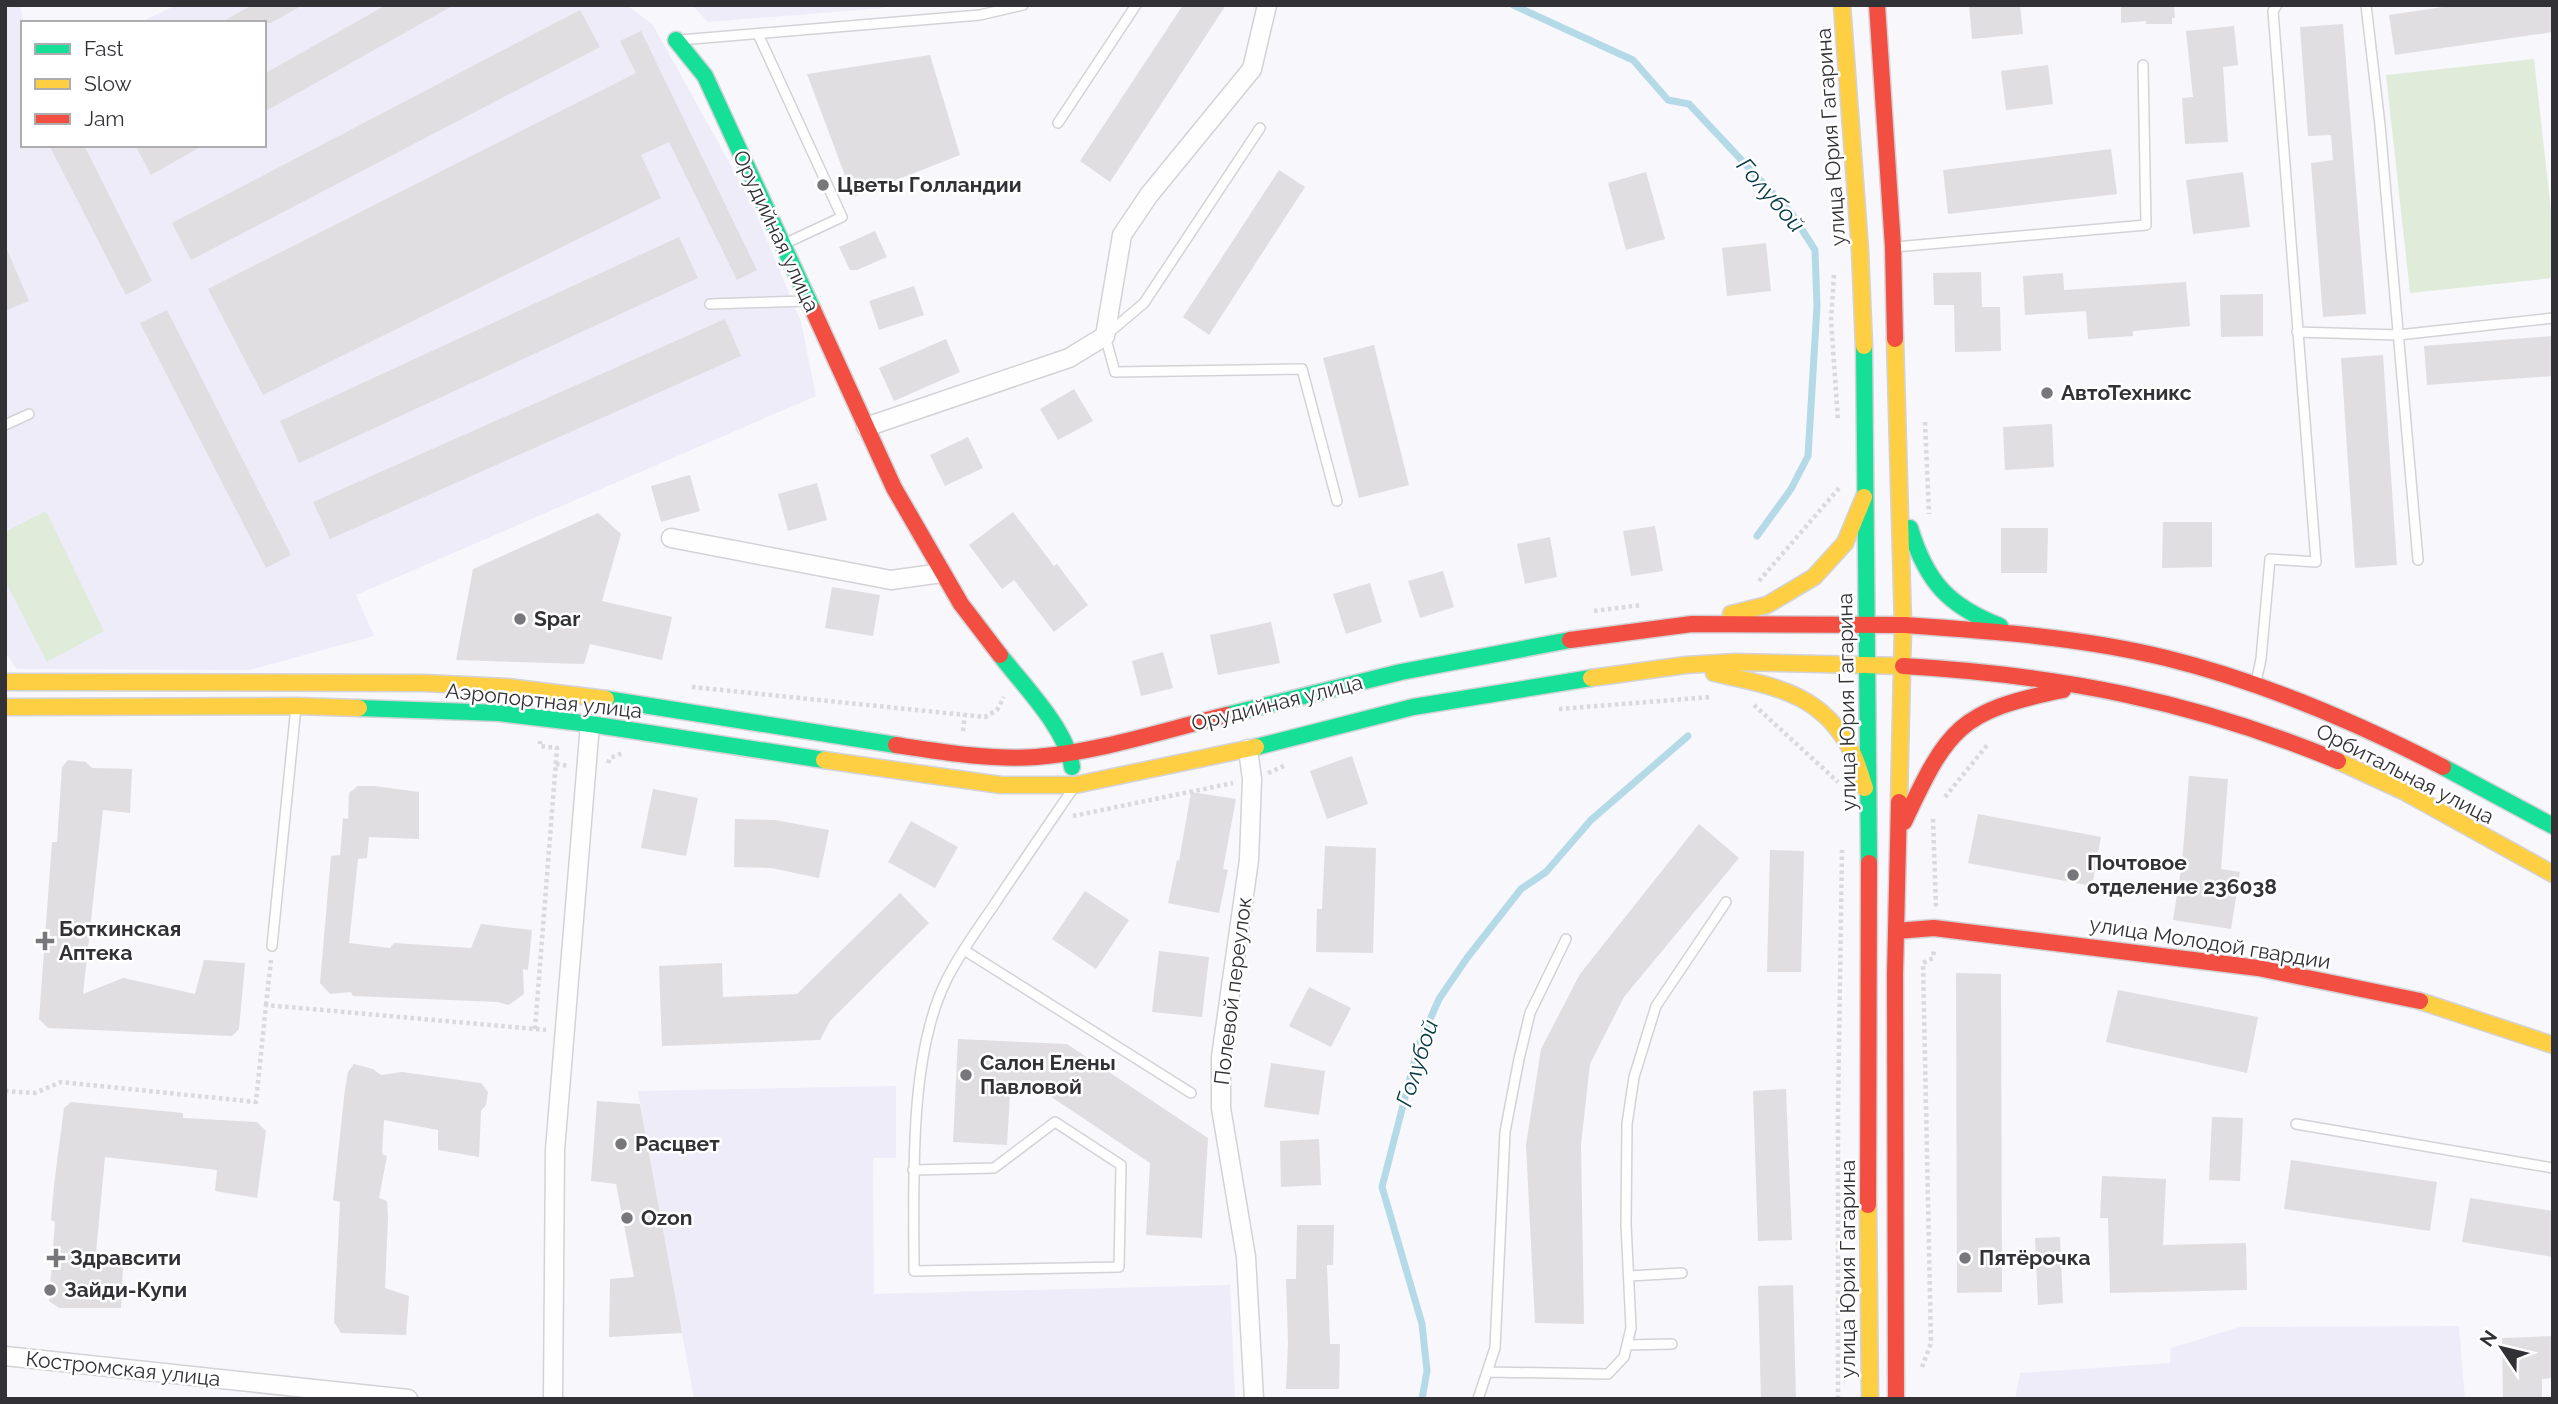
<svg xmlns="http://www.w3.org/2000/svg" width="2558" height="1404" viewBox="0 0 2558 1404" font-family="Raleway,sans-serif">
<style>
.built{fill:#eeecf9}
.green{fill:#deecd9}
.lines{fill:none;stroke-linecap:round;stroke-linejoin:round}
.stream{stroke:#b4dae8;stroke-width:7}
.building{fill:#e0dee0}
.lane-casing{stroke:#d3d3d7;stroke-width:12}
.street-casing{stroke:#d3d3d7;stroke-width:21}
.fast-casing{stroke:#d3d3d7;stroke-width:19}
.slow-casing{stroke:#d3d3d7;stroke-width:19}
.jam-casing{stroke:#d3d3d7;stroke-width:19}
.path{stroke:#dadadc;stroke-width:4.5;stroke-dasharray:3.5 3.5;stroke-linecap:butt}
.lane{stroke:#fefeff;stroke-width:9}
.street{stroke:#fefeff;stroke-width:18}
.fast{stroke:#16e098;stroke-width:16}
.slow{stroke:#ffcf43;stroke-width:16}
.jam{stroke:#f24e42;stroke-width:16}
.poi-dot{fill:#77767b;stroke:#fff;stroke-width:2.5}
.labels{text-anchor:middle;stroke-width:5;stroke-linejoin:round;paint-order:stroke}
.street-label{font-size:21px;fill:#323136;stroke:#fff}
.poi-label{font-size:21px;font-weight:bold;fill:#323136;stroke:#fff;text-anchor:start}
.water-label{font-size:23px;font-style:italic;fill:#063845;stroke:#fff}
</style>
<rect width="100%" height="100%" fill="#f7f7fc"/>
<!-- built -->
<path class="built" d="M20,5L24,23L23,145H264V23H138L177,5H627L653,25L750,200L801,322L816,396L356,595L374,636L249,670L17,669L5,653V6Z
M692,5H884L883,8L708,22Z
M896,1086V1158H873L874,1294L1230,1285L1235,1399H694L638,1091Z
M2459,1326L2465,1399H2015L2020,1373L2170,1363L2171,1348L2240,1327Z"/>
<!-- green -->
<path class="green" d="M2534,59L2553,229V278L2410,293L2386,75Z
M46,511L104,631L47,662L5,581V532Z"/>
<g class="lines">
<!-- stream -->
<path class="stream" d="M1513,5L1633,60L1668,100L1689,104L1792,214L1815,250L1817,306L1808,456L1791,489L1757,536
M1422,1399L1427,1371L1422,1324L1382,1187L1418,1047L1439,999L1467,958L1521,889L1546,872L1591,820L1688,736"/>
</g>
<!-- building -->
<path class="building" d="M252,5H303L271,23H220Z
M386,5H454L264,112V74Z
M1183,5H1226L1110,182L1080,161Z
M1969,5H2020L2023,34L1972,39Z
M2121,5H2174L2175,18H2172V24H2146V21L2121,23Z
M2456,5H2553V32L2395,55L2389,15Z
M580,10L600,47L191,260L172,223Z
M2343,24L2366,314L2323,317L2311,163L2333,160L2331,135L2308,136L2300,27Z
M2234,26L2238,65L2223,67L2228,142L2185,144L2182,98L2193,97L2186,31Z
M641,31L757,270L737,280L669,142L641,155L661,198L263,395L208,289L636,73L620,41Z
M930,55L960,155L853,197L807,74Z
M2048,65L2053,104L2006,110L2001,71Z
M49,145H84L152,281L126,295Z
M135,145H204L151,175Z
M2111,149L2117,194L1948,214L1943,170Z
M1279,170L1305,187L1209,335L1183,317Z
M1646,172L1665,239L1626,250L1608,183Z
M2243,172L2250,227L2193,234L2186,180Z
M875,231L887,257L857,270H850L839,247Z
M679,237L698,278L299,463L280,421Z
M1766,243L1771,291L1727,296L1722,248Z
M5,245L29,301L5,311Z
M1981,272L1982,307H2000L2001,351L1955,352L1954,305H1934L1933,273Z
M2063,273L2064,290L2186,282L2190,326L2133,331V336L2088,339L2086,311L2025,315L2023,276Z
M914,286L924,315L879,330L869,301Z
M2263,294V336L2221,337L2220,295Z
M167,310L291,555L266,568L140,323Z
M725,319L741,356L330,539L313,502Z
M2553,336V376L2427,385L2424,346Z
M946,339L960,372L894,401L879,368Z
M1374,345L1409,485L1359,498L1323,358Z
M2383,355L2397,565L2355,568L2341,358Z
M1074,389L1093,421L1058,440L1040,409Z
M2052,424L2054,467L2005,470L2003,427Z
M968,437L983,468L945,486L930,455Z
M690,475L700,511L661,522L651,486Z
M817,483L827,520L788,531L778,494Z
M1013,512L1054,566L1057,564L1088,605L1054,632L1014,580L1002,589L969,545Z
M598,513L621,534L602,601L672,617L662,660L590,644L584,664L456,660L473,569Z
M2163,522H2212V567L2162,568Z
M1655,526L1663,571L1631,576L1623,531Z
M2001,528H2048L2047,573H2001Z
M1550,537L1557,577L1525,584L1517,544Z
M1443,571L1454,607L1420,618L1408,581Z
M1370,583L1382,622L1346,634L1333,594Z
M832,587L880,595L873,636L825,628Z
M1271,622L1280,663L1218,675L1210,635Z
M1163,652L1173,688L1141,696L1132,661Z
M1352,756L1368,804L1327,819L1310,771Z
M68,760L86,762L92,768L132,769L130,813L103,810L83,994L123,978L195,994L204,960L245,963L239,1029L232,1036L48,1028L39,1019L52,842H57L62,767Z
M2189,776L2228,779L2221,869L2240,872L2231,929L2173,920L2182,863Z
M358,786H374L419,792V839L369,837L367,858L358,859L349,943L390,948L394,943L471,948L481,924L532,930L528,970L523,969L524,994L513,1002L508,1005L498,1002L353,996L351,992L330,994L320,983L331,856L340,855L343,818L348,819L349,793Z
M653,789L698,798L686,856L641,848Z
M1191,792L1236,799L1223,869L1228,870L1219,913L1168,903L1177,860L1179,861Z
M1978,814L2101,837L2092,886L1968,863Z
M735,819L775,820L829,830L819,878L771,868L734,867Z
M911,821L958,847L935,888L888,862Z
M1699,824L1739,858L1624,997L1590,1064L1581,1144L1584,1324L1535,1323L1526,1145L1541,1049L1580,974Z
M1325,846L1376,848L1373,953L1316,952L1317,909H1322Z
M1770,850L1804,851L1801,972H1767Z
M1085,891L1129,920L1096,969L1052,939Z
M900,893L929,923L830,1021L820,1040L662,1046L659,966L722,963L723,997L797,994Z
M1159,951L1209,957L1202,1017L1152,1012Z
M1956,973L2001,974L2002,1292L1957,1293Z
M1309,987L1351,1008L1331,1047L1289,1026Z
M2118,990L2258,1017L2247,1073L2106,1042Z
M958,1039L1067,1044L1208,1138L1202,1238L1146,1235L1150,1163L1050,1096L1010,1094L1007,1145L953,1142Z
M1271,1063L1325,1071L1319,1115L1264,1107Z
M354,1064L373,1069L381,1075L402,1072L481,1083L488,1092L486,1105L481,1111L479,1157L438,1150V1130L384,1120L382,1154L387,1156L379,1198L387,1201L388,1217L385,1288L409,1296L406,1335L341,1333L334,1322L340,1202L333,1200L345,1089L348,1072Z
M1786,1089L1792,1240L1758,1241L1753,1091Z
M597,1101L640,1104L682,1333L609,1337L610,1279L634,1277L616,1184L591,1181Z
M71,1102L183,1113V1118L257,1122L266,1131L257,1198L215,1191L217,1170L105,1157L95,1263L123,1267L121,1308H59L49,1301L55,1222L51,1220L54,1185L64,1108Z
M2212,1117L2243,1118L2240,1181L2209,1180Z
M1319,1139L1321,1185L1281,1187L1280,1141Z
M2291,1160L2437,1182L2430,1231L2284,1209Z
M2102,1176L2166,1179L2163,1245L2246,1243L2247,1290L2110,1293L2108,1218H2100Z
M2470,1198L2553,1211V1257L2462,1242Z
M1297,1225H1334L1333,1265H1327L1330,1344H1340L1339,1389H1286L1288,1343L1286,1279H1296Z
M2060,1237L2063,1303L2038,1305L2035,1238Z
M1793,1285L1796,1399H1761L1758,1286Z
M2553,1336V1378L2542,1379V1399H2503L2502,1338Z"/>
<g class="lines">
<!-- lane casing -->
<g class="lane-casing">
<path id="lane" d="M2366,5L2380,125L2418,560
M758,34L842,217L784,244
M680,40L980,15L1023,5
M1058,123L1136,5
M1260,128L1144,303L1105,336L1115,372L1302,369L1337,501
M1895,247L2146,225L2143,65
M710,304L806,301
M2297,332L2398,335L2553,318
M5,425L29,414
M2256,682L2261,659L2270,559L2316,562L2273,11L2277,5
M272,946L296,707
M964,950L1191,1093
M2296,1124L2553,1168
M913,1170L994,1168L1055,1122L1121,1165L1119,1267L914,1271C914,1186 908,1057 946,981C959,954 977,930 994,905C1020,866 1046,828 1072,790
M1629,1276L1682,1273
M1627,1345L1672,1344
M1487,1372L1608,1374L1624,1357L1631,1328L1626,1224L1627,1124L1634,1077L1656,1006L1726,902
M1478,1399L1495,1348L1505,1132L1519,1059L1530,1013L1566,939"/>
</g>
<!-- street casing -->
<g class="street-casing">
<path id="street" d="M866,427L1069,358L1105,336L1122,235L1149,195L1252,69L1267,5
M671,538L891,580L942,573
M1248,749L1252,779L1249,860L1221,1057V1108L1246,1257L1254,1399
M5,1356L408,1399
M553,1399L555,1150L590,724"/>
</g>
<!-- fast casing -->
<g class="fast-casing">
<path id="fast" d="M676,40L705,76L813,310
M1864,346L1869,863
M1910,528C1926,581 1948,606 2000,626
M1000,655C1023,685 1067,729 1072,767
M606,699L896,745
M359,708L499,713L590,724L824,760
M1227,715L1401,672L1570,640
M1256,747L1413,707L1591,678
M2443,767L2553,826"/>
</g>
<!-- slow casing -->
<g class="slow-casing">
<path id="slow" d="M1842,5L1860,250L1864,346
M1895,339L1903,625L1899,802
M1731,614L1767,605L1814,577L1845,543L1864,497
M1714,673C1772,686 1822,692 1852,752C1858,763 1861,776 1865,788
M1591,678L1686,665L1735,662L1903,666
M5,682L424,683L507,687L606,699
M5,707L296,706L359,708
M824,760L1001,785H1075L1256,747
M2338,761L2403,791L2553,874
M2420,1001L2553,1045
M1868,1205L1870,1399"/>
</g>
<!-- jam casing -->
<g class="jam-casing">
<path id="jam" d="M1877,5L1893,247L1895,339
M813,310L894,488L961,604L1000,655
M1903,625C1991,631 2080,637 2166,658C2263,682 2354,721 2443,767
M1570,640L1692,624L1903,625
M1903,666C2059,675 2194,701 2338,761
M896,745C942,752 990,760 1036,757C1099,752 1165,730 1227,715
M1904,822C1948,728 1959,711 2063,690
M1896,931L1934,928L2258,968L2420,1001
M1868,1205L1869,863
M1896,1399L1895,974L1899,802"/>
</g>
<!-- path -->
<path class="path" d="M1834,275L1831,320L1838,420
M1925,422L1929,514
M1759,581L1840,487
M1594,611L1641,605
M692,687L985,717L997,710L1004,697
M1754,705L1838,782
M1559,709L1711,697
M963,731L965,714
M608,763L610,758L623,753
M556,764L570,766
M1268,773L1286,765
M1945,797L1988,744
M1073,816L1233,783
M1933,819L1936,908
M266,1005L271,960
M535,1029L557,748L540,746V741
M5,1091L35,1093L61,1082L256,1102L266,1005L546,1030
M1922,1367L1931,1343L1923,963L1933,958L1934,949
M1838,1399V1112L1842,850"/>
<!-- lane -->
<use href="#lane" class="lane"/>
<!-- street -->
<use href="#street" class="street"/>
<!-- fast -->
<use href="#fast" class="fast"/>
<!-- slow -->
<use href="#slow" class="slow"/>
<!-- jam -->
<use href="#jam" class="jam"/>
</g>
<!-- markers -->
<g class="poi-dot">
<circle cx="823" cy="185" r="7"/>
<circle cx="2047" cy="393" r="7"/>
<circle cx="520" cy="619" r="7"/>
<circle cx="2073" cy="875" r="7"/>
<path d="M41.5 930.5h7v7h7v7h-7v7h-7v-7h-7v-7h7z"/>
<circle cx="966" cy="1075" r="7"/>
<circle cx="621" cy="1144" r="7"/>
<circle cx="627" cy="1218" r="7"/>
<path d="M52.5 1247.5h7v7h7v7h-7v7h-7v-7h-7v-7h7z"/>
<circle cx="1965" cy="1258" r="7"/>
<circle cx="50" cy="1290" r="7"/>
</g>
<g class="labels">
<!-- street labels -->
<g class="street-label">
<text transform="translate(1831 137) rotate(-94)" y="7">улица Юрия Гагарина</text>
<text transform="translate(776 231) rotate(65)" y="7">Орудийная улица</text>
<text transform="translate(544 701) rotate(6)" y="7">Аэропортная улица</text>
<text transform="translate(1847 702) rotate(-91)" y="7">улица Юрия Гагарина</text>
<text transform="translate(1277 703) rotate(-14)" y="7">Орудийная улица</text>
<text transform="translate(2405 774) rotate(27)" y="7">Орбитальная улица</text>
<text transform="translate(2210 943) rotate(9)" y="7">улица Молодой гвардии</text>
<text transform="translate(1233 991) rotate(-83)" y="7">Полевой переулок</text>
<text transform="translate(1848 1269) rotate(-90)" y="7">улица Юрия Гагарина</text>
<text transform="translate(123 1369) rotate(6)" y="7">Костромская улица</text>
</g>
<!-- poi labels -->
<g class="poi-label">
<text x="837" y="192">Цветы Голландии</text>
<text x="2061" y="400">АвтоТехникс</text>
<text x="534" y="626">Spar</text>
<text x="2087" y="870">Почтовое<tspan x="2087" dy="24">отделение 236038</tspan></text>
<text x="59" y="936">Боткинская<tspan x="59" dy="24">Аптека</tspan></text>
<text x="980" y="1070">Салон Елены<tspan x="980" dy="24">Павловой</tspan></text>
<text x="635" y="1151">Расцвет</text>
<text x="641" y="1225">Ozon</text>
<text x="70" y="1265">Здравсити</text>
<text x="1979" y="1265">Пятёрочка</text>
<text x="64" y="1297">Зайди-Купи</text>
</g>
<!-- water labels -->
<g class="water-label">
<text transform="translate(1771 195) rotate(49)" y="8">Голубой</text>
<text transform="translate(1417 1063) rotate(-72)" y="8">Голубой</text>
</g>
</g>
<!-- border -->
<rect width="2558" height="1404" fill="none" stroke="#323136" stroke-width="14"/>
<!-- legend -->
<rect x="21" y="21" width="245" height="126" fill="#ffffff" stroke="#adadaf" stroke-width="2"/>
<rect x="35" y="44" width="35" height="10" fill="#16e098" stroke="#adadaf" stroke-width="2"/>
<text x="84" y="56" font-size="21" fill="#323136">Fast</text>
<rect x="35" y="79" width="35" height="10" fill="#ffcf43" stroke="#adadaf" stroke-width="2"/>
<text x="84" y="91" font-size="21" fill="#323136">Slow</text>
<rect x="35" y="114" width="35" height="10" fill="#f24e42" stroke="#adadaf" stroke-width="2"/>
<text x="84" y="126" font-size="21" fill="#323136">Jam</text>
<!-- north arrow -->
<g transform="translate(2502 1348) rotate(305)" stroke="#ffffff" stroke-width="5" paint-order="stroke">
<path d="M0-5L12 26L0 18L-12 26Z" fill="#323136"/>
<text y="-10" font-size="19" font-weight="bold" text-anchor="middle" fill="#323136">N</text>
</g>
</svg>
